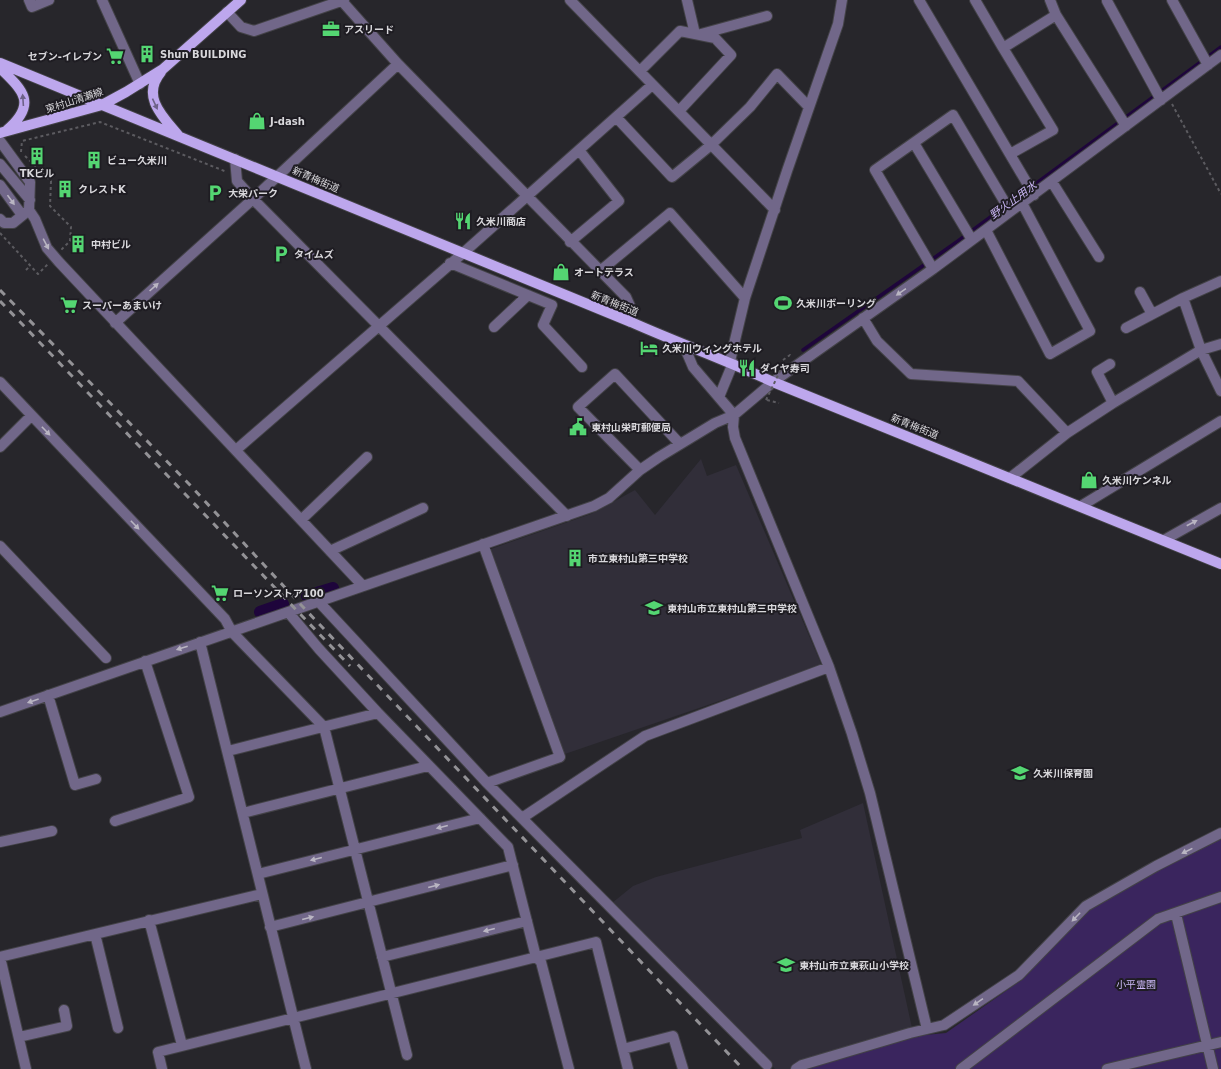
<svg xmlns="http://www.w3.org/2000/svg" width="1221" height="1069" viewBox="0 0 1221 1069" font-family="'DejaVu Sans','Noto Sans JP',sans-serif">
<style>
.built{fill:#312e39}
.green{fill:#3a255e}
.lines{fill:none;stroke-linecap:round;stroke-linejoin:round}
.stream{stroke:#1e053b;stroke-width:3.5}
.canal{stroke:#1e053b;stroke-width:12}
.minor-casing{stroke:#434247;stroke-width:12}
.major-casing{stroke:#434247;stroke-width:12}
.path{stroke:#5c5b60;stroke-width:2;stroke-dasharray:3 3;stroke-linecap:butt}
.minor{stroke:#716789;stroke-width:10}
.major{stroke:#bda7ed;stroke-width:10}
.rail{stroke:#939296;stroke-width:3;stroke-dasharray:7 7;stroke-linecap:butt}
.path-bridge{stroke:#5c5b60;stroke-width:2;stroke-dasharray:3 3;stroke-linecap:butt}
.oneway{fill:#6e6288}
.oneway2{fill:#b9b5c2}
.labels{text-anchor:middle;stroke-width:4;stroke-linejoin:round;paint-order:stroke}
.poi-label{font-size:10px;font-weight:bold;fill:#d8d7db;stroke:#1e1c22;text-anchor:start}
.street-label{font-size:10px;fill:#d8d7db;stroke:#1e1c22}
.park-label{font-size:10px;fill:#cebbfa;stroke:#1e1c22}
.water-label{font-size:11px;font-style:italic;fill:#cab7f6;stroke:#1e1c22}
</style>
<rect width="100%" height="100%" fill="#27262b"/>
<!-- built -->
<path class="built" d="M701,459L707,476L736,465L822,666L562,755L491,549L591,514L635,490L655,515Z
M863,803L912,1028L800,1063L790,1069H775L612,903L633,886L656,877L802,838L800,830Z"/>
<!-- green -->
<path class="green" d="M1221,839V1069H802L915,1036L946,1033L1023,979L1089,908L1139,879Z"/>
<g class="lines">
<!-- stream -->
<path class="stream" d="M803,350L958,241L1221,47"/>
<!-- canal -->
<path class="canal" d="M307,596L333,588
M260,612L283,604"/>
<!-- minor casing -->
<g class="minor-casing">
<path id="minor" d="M29,0L32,7L49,0
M102,0L140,84
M341,0L398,64L626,297L630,306L631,322
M570,0L775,210
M687,0L695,34
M919,0L1034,195
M975,0L1003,48L1056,15
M1050,0L1056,15L1126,126
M1172,0L1208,65
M1107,1L1161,100
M227,12L241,27L254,31L344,0
M701,34L767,16
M1003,48L1053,130L1010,154
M640,71L680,31L715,38L731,55L679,111
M616,117L672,177L711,145L750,107L777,74L808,106
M0,141L30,182L29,210L13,223H4L0,219
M914,143L972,240
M235,159L237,181L253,199L567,516
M0,164L30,200
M1052,182L1099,257
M0,185L22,215
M29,210L35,219L47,248L59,262L363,586
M986,230L1050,354L1090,331L1022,203
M570,242L619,201L579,150
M450,263L552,305L543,325L582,367
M933,269L875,170L953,115L1010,211
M600,271L670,213L745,298
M1140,292L1152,314
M1183,298L1201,350L1221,391
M863,318L877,341L911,374L1018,381L1067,433
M115,323L253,199L398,64
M494,327L528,295
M1126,328L1183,298L1221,281
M684,346L693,367L734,415L733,427L735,438L829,667L852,734L870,793L927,1029
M730,361L745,298L787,171L838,24L842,0
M1110,364L1097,372L1113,403
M0,382L225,619L232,632L324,727L407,1055
M719,397L733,363
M0,447L31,416
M236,450L462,254L652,85
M640,470L578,407L615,374L680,444
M1010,478L1067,433L1113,403L1201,350L1221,344
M1081,506L1221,421
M301,520L367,457
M1164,540L1221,508
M483,544L560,757L487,783
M0,546L106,658
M330,551L423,508
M319,602L487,783L767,1065
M288,612L319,649L378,713L508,847L536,957L541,962L569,1069
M200,642L306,1069
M48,695L75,785L96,779
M0,712L594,506L609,498L640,470L659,457L715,423L734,415L773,382L933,269L1221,55
M228,751L378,713
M243,813L428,766
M522,818L645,736L829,667
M115,821L189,797L145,661
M0,842L52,831
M258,874L480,818
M1176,914L1213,1069
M149,920L182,1045
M270,927L513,865
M95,934L118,1028
M0,957L262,894
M0,957L26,1069
M382,957L527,921
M19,1037L67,1026L64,1010
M623,1049L673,1036L683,1069
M162,1069L158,1052L596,942L628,1069
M796,1069L802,1065L910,1033L944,1025L1019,975L1086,906L1156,866L1221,833
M961,1069L1158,919L1221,897
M1107,1069L1221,1042"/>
</g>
<!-- major casing -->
<g class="major-casing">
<path id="major" d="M0,63L631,322C678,343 726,360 773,382L1221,564
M0,68C24,91 37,104 7,130
M161,72C141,96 162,116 178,135
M0,133L102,105L126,92L163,69L241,0"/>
</g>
<!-- path -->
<path class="path" d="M1172,104L1221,194
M21,152L22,141L100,122L227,172
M25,156L51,181L50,206L71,227L70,241L61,250
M0,233L38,274L48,264
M26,270L30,266
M783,360L790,355L792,357
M767,400L779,403"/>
<!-- minor -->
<use href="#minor" class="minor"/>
<!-- major -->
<use href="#major" class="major"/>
<!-- rail -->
<path class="rail" d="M0,290L189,484L303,607L743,1069
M0,301L350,666"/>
<!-- path-bridge -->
<path class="path-bridge" d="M766,400L784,363"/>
</g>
<!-- one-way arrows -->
<defs><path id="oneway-solid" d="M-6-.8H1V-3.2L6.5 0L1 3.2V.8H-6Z"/></defs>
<g class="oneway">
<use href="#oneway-solid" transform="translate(23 100) rotate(-94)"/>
<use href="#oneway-solid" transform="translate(155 104) rotate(65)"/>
</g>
<g class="oneway2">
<use href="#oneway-solid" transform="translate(11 200) rotate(54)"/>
<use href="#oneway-solid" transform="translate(46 244) rotate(62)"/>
<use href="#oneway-solid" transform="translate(154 287) rotate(-42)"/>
<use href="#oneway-solid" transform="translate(901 292) rotate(145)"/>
<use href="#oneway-solid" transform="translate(46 431) rotate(46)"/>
<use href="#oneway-solid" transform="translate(1192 523) rotate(-28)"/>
<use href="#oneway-solid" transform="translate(135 525) rotate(46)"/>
<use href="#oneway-solid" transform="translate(182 648) rotate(162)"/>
<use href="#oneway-solid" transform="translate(33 701) rotate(161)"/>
<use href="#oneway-solid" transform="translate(442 827) rotate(166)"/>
<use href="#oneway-solid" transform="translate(1187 851) rotate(154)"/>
<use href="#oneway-solid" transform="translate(316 859) rotate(166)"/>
<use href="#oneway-solid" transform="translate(434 886) rotate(-15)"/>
<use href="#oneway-solid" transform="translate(1076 917) rotate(134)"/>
<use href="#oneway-solid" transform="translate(308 918) rotate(-14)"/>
<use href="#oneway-solid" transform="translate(489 930) rotate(166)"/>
<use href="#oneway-solid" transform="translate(978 1002) rotate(146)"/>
</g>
<!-- icons -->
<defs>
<g id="office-bare" transform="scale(1.38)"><path d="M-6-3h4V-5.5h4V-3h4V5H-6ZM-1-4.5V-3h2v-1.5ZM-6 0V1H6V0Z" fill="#54d672" stroke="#1e1c22" stroke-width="2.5" paint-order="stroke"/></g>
<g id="building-bare" transform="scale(1.38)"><path d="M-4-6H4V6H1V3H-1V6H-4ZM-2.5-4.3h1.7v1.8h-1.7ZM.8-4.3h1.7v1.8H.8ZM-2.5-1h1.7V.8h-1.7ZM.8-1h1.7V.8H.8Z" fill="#54d672" stroke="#1e1c22" stroke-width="2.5" paint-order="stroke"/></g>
<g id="supermarket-bare" transform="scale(1.38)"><path d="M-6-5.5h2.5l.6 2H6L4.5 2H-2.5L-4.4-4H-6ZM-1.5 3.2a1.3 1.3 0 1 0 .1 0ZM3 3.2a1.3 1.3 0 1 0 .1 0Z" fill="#54d672" stroke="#1e1c22" stroke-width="2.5" paint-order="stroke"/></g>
<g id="shop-bare" transform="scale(1.38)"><path d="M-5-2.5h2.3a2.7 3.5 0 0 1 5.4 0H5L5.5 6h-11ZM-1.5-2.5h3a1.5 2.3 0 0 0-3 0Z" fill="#54d672" stroke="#1e1c22" stroke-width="2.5" paint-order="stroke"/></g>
<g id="parking-bare" transform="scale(1.38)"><path d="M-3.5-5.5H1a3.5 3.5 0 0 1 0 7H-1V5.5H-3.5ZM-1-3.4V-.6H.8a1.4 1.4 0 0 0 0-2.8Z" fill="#54d672" stroke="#1e1c22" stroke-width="2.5" paint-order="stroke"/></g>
<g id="restaurant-bare" transform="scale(1.38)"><path d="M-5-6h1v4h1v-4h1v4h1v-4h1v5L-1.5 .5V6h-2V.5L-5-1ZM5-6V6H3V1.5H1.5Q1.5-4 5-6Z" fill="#54d672" stroke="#1e1c22" stroke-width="2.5" paint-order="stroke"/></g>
<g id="stadium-bare" transform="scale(1.38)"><path d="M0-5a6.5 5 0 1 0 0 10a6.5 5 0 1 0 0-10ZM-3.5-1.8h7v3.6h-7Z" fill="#54d672" stroke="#1e1c22" stroke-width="2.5" paint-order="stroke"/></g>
<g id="hotel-bare" transform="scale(1.38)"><path d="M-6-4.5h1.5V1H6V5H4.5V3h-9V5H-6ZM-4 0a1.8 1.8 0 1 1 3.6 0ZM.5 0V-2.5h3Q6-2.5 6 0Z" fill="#54d672" stroke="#1e1c22" stroke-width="2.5" paint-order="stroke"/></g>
<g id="civic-bare" transform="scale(1.38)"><path d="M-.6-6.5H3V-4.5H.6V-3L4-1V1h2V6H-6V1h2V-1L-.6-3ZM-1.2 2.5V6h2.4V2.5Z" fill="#54d672" stroke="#1e1c22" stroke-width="2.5" paint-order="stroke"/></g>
<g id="school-bare" transform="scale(1.38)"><path d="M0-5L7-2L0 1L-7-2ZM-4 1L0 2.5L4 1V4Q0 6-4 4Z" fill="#54d672" stroke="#1e1c22" stroke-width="2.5" paint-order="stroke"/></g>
</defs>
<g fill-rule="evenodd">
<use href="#office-bare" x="331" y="29"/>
<use href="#building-bare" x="147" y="54"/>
<use href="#supermarket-bare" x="115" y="56"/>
<use href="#shop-bare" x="257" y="121"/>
<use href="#building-bare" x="37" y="156"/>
<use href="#building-bare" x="94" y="160"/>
<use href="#building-bare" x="65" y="189"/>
<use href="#parking-bare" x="215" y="193"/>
<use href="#restaurant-bare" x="463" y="221"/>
<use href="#building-bare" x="78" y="244"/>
<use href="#parking-bare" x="281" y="254"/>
<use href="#shop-bare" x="561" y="272"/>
<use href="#stadium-bare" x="783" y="303"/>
<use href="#supermarket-bare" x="69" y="305"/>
<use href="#hotel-bare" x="649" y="348"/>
<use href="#restaurant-bare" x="747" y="368"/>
<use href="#civic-bare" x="578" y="427"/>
<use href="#shop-bare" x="1089" y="480"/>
<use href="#building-bare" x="575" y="558"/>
<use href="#supermarket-bare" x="220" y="593"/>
<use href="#school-bare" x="654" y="608"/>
<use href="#school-bare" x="1020" y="773"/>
<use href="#school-bare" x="786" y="965"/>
</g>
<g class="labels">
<!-- poi labels -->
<g class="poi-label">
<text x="344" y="33">アスリード</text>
<text x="160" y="58">Shun BUILDING</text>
<text x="102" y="60" text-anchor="end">セブン-イレブン</text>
<text x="270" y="125">J-dash</text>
<text x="107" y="164">ビュー久米川</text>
<text x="37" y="177" text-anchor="middle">TKビル</text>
<text x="78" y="193">クレストK</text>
<text x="228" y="197">大栄パーク</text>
<text x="476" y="225">久米川商店</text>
<text x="91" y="248">中村ビル</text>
<text x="294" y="258">タイムズ</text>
<text x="574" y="276">オートテラス</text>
<text x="796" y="307">久米川ボーリング</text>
<text x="82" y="309">スーパーあまいけ</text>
<text x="662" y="352">久米川ウィングホテル</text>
<text x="760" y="372">ダイヤ寿司</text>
<text x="591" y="431">東村山栄町郵便局</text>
<text x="1102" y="484">久米川ケンネル</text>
<text x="588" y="562">市立東村山第三中学校</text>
<text x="233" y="597">ローソンストア100</text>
<text x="667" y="612">東村山市立東村山第三中学校</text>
<text x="1033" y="777">久米川保育園</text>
<text x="799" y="969">東村山市立東萩山小学校</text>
</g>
<!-- street labels -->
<g class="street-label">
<text transform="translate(74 100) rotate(-18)" y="4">東村山清瀬線</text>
<text transform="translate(316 179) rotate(23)" y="4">新青梅街道</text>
<text transform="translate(615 303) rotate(22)" y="4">新青梅街道</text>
<text transform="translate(915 426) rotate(22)" y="4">新青梅街道</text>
</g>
<!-- park labels -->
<g class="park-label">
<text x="1136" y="988">小平霊園</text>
</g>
<!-- water labels -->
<g class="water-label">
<text transform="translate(1013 200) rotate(-36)" y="4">野火止用水</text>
</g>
</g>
</svg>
